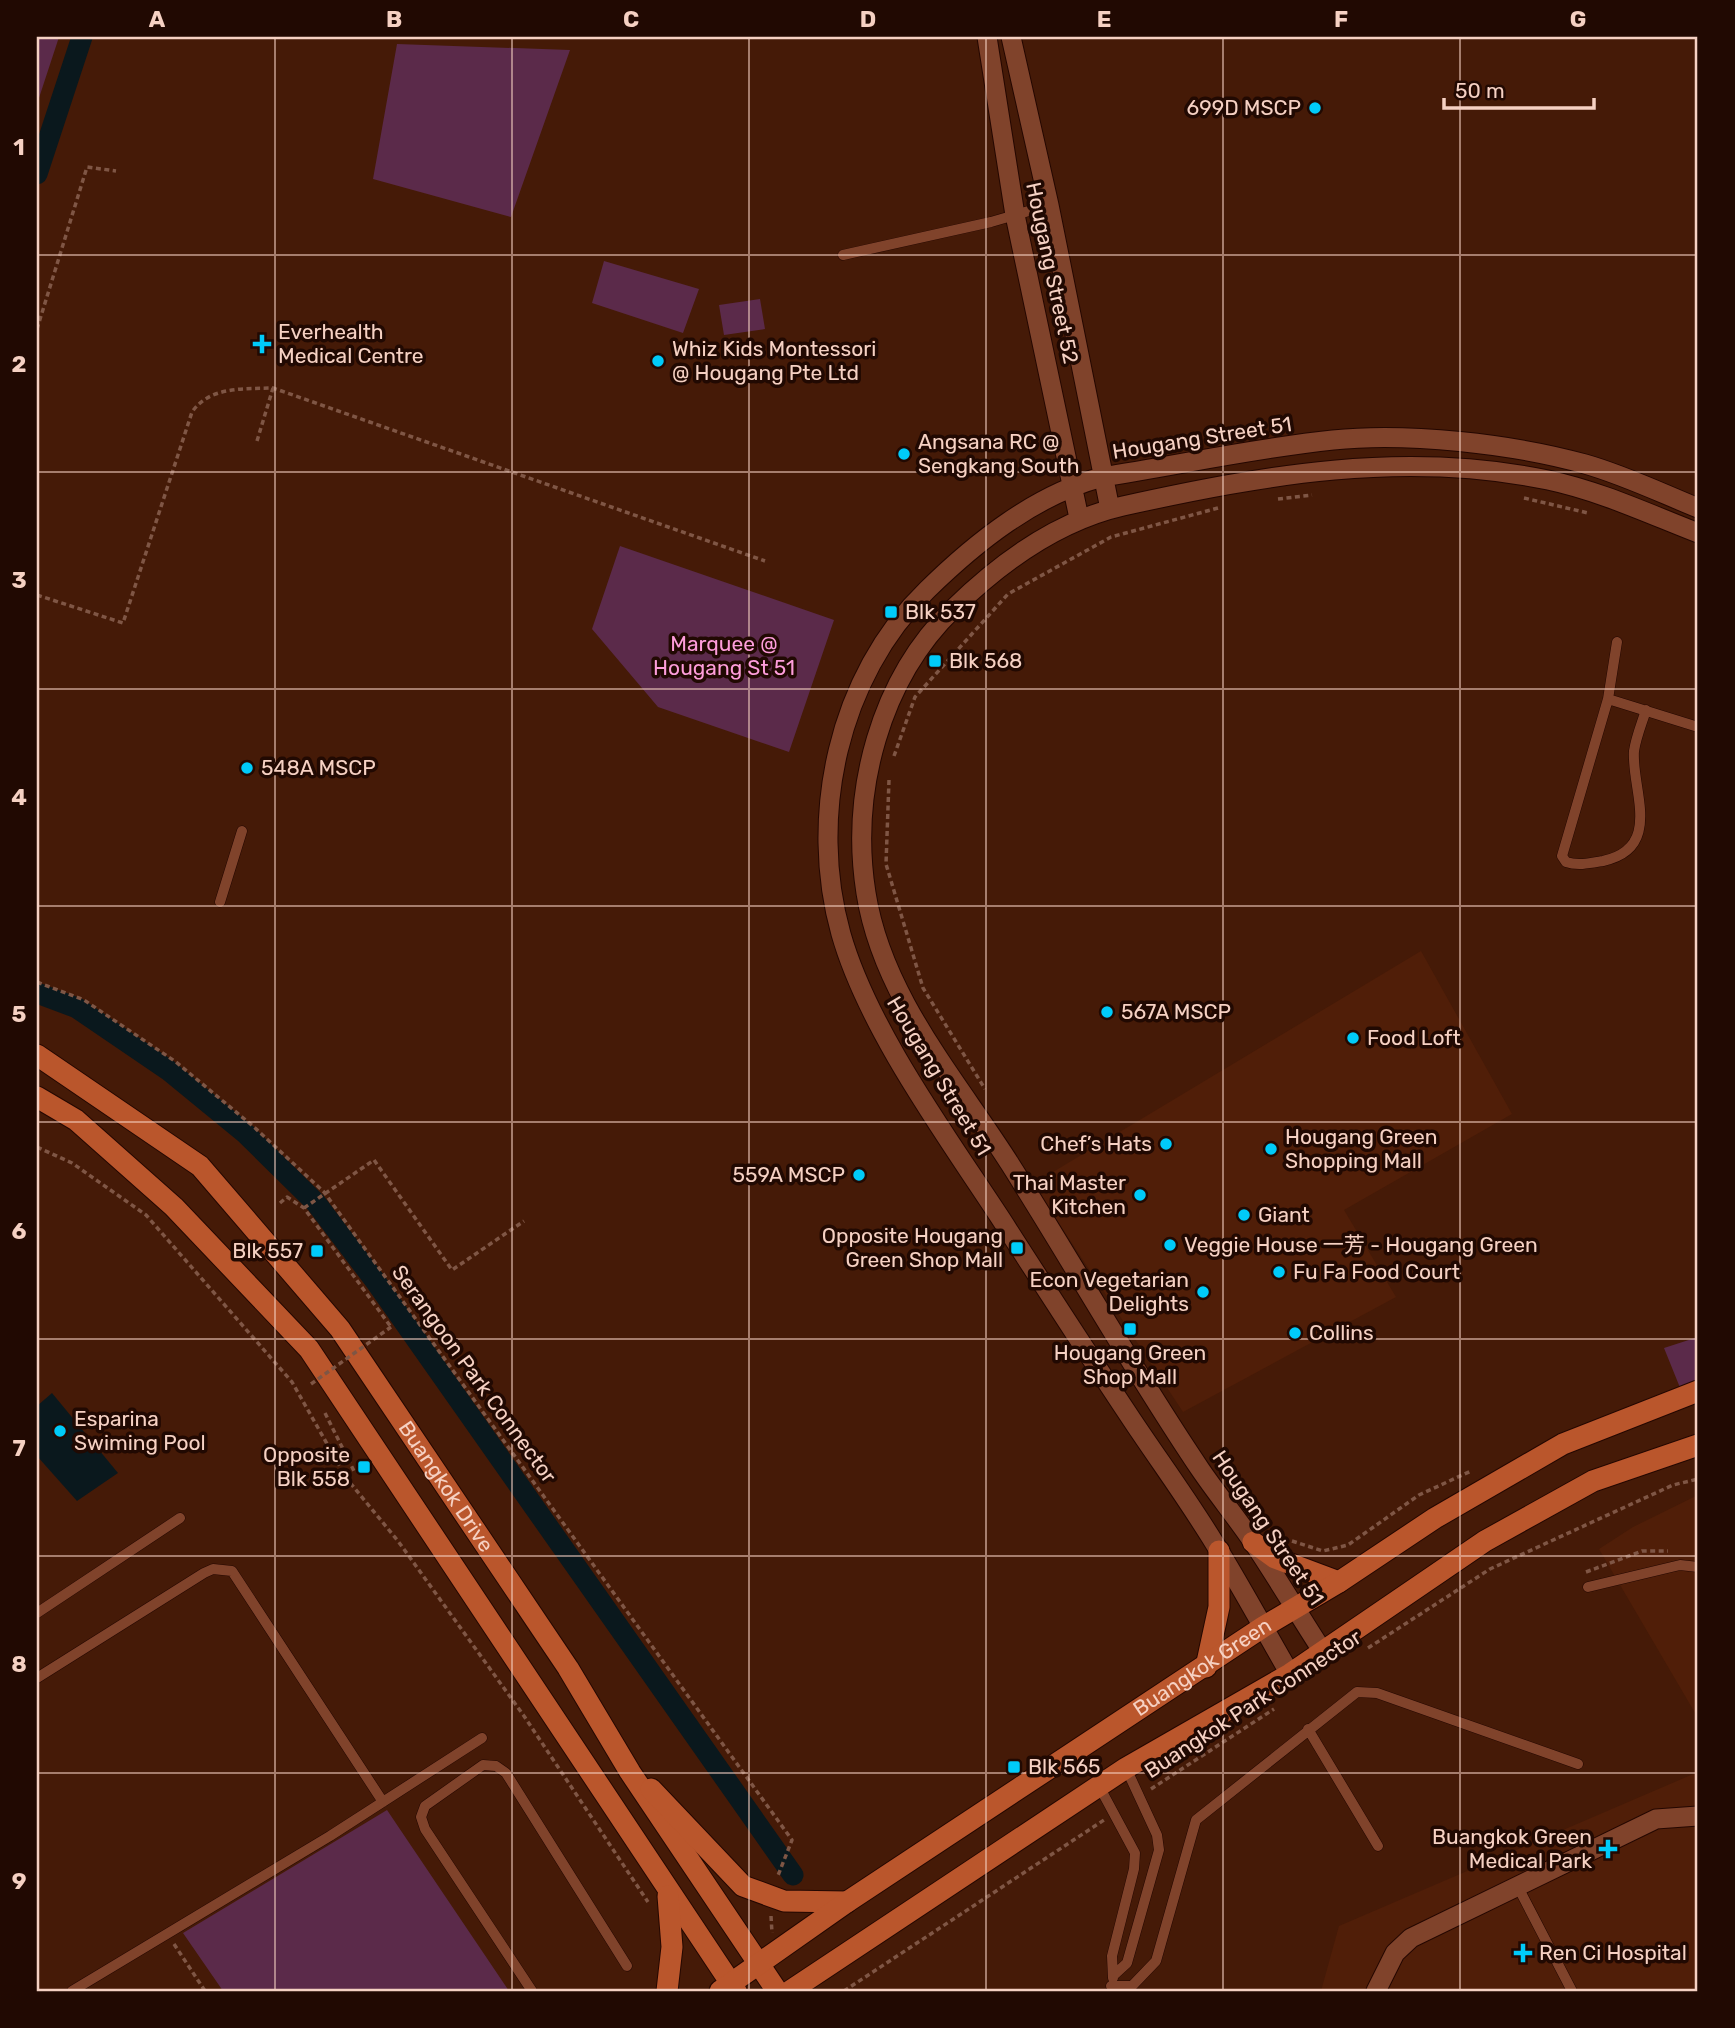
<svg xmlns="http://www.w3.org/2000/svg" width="1735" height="2028" viewBox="0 0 1735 2028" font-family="Rubik,'Noto Sans SC',sans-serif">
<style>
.built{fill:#501e08}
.green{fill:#5b2a4a}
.water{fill:#0a181d}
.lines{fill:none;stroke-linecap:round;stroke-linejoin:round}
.canal{stroke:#0a181d;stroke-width:21}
.service-casing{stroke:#240700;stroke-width:11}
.minor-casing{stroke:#240700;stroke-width:21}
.primary-casing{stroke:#240700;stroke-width:23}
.path{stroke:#7f5645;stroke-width:3.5;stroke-dasharray:5 3.5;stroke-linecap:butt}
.service{stroke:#80432b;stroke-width:10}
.minor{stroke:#80432b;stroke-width:19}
.primary{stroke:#ba562c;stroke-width:21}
.path-bridge{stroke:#7f5645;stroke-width:3.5;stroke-dasharray:5 3.5;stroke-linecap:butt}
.grid{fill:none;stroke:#f6d1c3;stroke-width:2;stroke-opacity:0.55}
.poi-dot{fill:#00cbf9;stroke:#210902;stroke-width:2.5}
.labels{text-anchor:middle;stroke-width:7;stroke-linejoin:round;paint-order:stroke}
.poi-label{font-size:21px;fill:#f6d1c3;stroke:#210902;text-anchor:start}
.street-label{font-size:21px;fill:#f6d1c3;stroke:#210902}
.park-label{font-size:21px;fill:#fe9ddb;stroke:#210902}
.neatline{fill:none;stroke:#f6d1c3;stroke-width:2.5}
.grid-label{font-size:23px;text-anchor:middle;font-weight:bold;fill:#f6d1c3}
</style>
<rect width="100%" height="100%" fill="#451a07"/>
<!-- built -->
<path class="built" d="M1421,951L1512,1114L1344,1210L1396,1297L1183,1412L1033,1184Z
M1698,1495V1718L1599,1549L1633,1527Z
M1698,1772V1991H1321L1339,1926Z"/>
<!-- green -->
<path class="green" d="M37,37H59L37,104Z
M397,44L570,50L511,217L373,179Z
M604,261L699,289L683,333L592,303Z
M760,299L765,329L724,335L719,305Z
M620,546L834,620L789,752L658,707L592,629Z
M1698,1337V1390L1683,1395L1664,1348Z
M387,1810L509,1991H223L183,1933Z"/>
<!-- water -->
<path class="water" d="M52,1393L118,1473L77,1501L37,1456V1406Z"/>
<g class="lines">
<!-- canal -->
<path class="canal" d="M37,174L82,37
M37,993L77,1008L168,1070L246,1134L316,1203L376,1282L793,1875"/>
<!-- service casing -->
<g class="service-casing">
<path id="service" d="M843,255L991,222L1049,205
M1617,642L1608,699L1562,856L1566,862C1578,866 1591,863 1603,861C1664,848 1631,789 1634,751C1636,737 1642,723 1646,710
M1608,699L1698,727
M220,902L242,831
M1588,1587L1680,1565L1698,1567
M37,1613L180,1518
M37,1678L204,1573L213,1569L232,1571L383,1802
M1308,1729L1378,1846
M1099,1786L1135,1853L1134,1869L1112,1956L1113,1978
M1518,1887L1572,1991
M1115,1974L1127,1963L1159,1850L1157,1835L1126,1768
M1111,1986H1132L1156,1961L1196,1820L1357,1692L1377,1693L1578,1764
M72,1991L330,1836L482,1738
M532,1991L425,1829L421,1817L425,1806L483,1765L496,1766L506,1773L627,1966"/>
</g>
<!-- minor casing -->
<g class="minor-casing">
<path id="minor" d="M987,37L1015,215L1079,518
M1011,37L1049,205L1110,509
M1323,1652C1299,1615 1277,1578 1253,1542C1236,1517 1217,1494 1200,1469C1133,1370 1074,1265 1010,1164C956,1079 882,996 866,893C850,792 880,679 954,608C1001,562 1057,521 1123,506C1264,475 1403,450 1548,480C1600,491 1649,514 1698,533
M1290,1674C1267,1634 1245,1594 1221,1554C1194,1508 1162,1465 1132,1420C1088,1354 1044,1286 1001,1219C946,1135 868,1029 841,934C808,817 838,676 927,590C976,542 1035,495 1102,477C1179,465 1256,448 1333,440C1407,432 1513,444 1585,464C1624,475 1661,493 1698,508
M1376,1991L1395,1953L1411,1938L1656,1819L1698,1816"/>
</g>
<!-- primary casing -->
<g class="primary-casing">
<g id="primary">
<path id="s1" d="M37,1055L200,1166L340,1329L568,1668L630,1772L777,1991"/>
<path d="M37,1097L76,1120L174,1207L309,1349L736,1991"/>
<path d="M1253,1542L1275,1558L1339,1582"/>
<path d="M1206,1667L1219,1607V1551"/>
<path d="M651,1789L743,1886L784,1901L847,1902"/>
<path d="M667,1991L672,1947L668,1896"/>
<path id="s2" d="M720,1991L847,1902L1263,1627L1339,1582L1435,1518L1563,1444L1698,1391"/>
<path d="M790,1991L1126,1768L1290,1674L1485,1541L1593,1481L1698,1445"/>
</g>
</g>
<!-- path -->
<path class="path" d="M37,329L87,167L116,171
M257,441L273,388
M1524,498L1588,513
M1278,499L1312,495
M37,595L123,623L192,412C210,386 244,389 273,388L765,561
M894,756L915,697L1008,594L1111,537L1218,508
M889,780L886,864L923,988L985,1089
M37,982L84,1000L176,1062L254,1127L324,1192L792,1840L777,1878
M37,1147L72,1163L146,1215L292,1382L347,1479L398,1541L524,1716L648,1902
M280,1203L287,1197L304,1208L391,1327
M304,1208L374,1160L452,1270L524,1221
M325,1413L355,1473
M1292,1541L1323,1551L1348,1545L1419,1495L1471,1471
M1586,1572L1642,1551H1668
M1368,1648L1490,1569L1673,1485L1698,1479
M1151,1789L1274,1709
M771,1916L772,1933
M174,1944L205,1991
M844,1991L1104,1820"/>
<!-- service -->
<use href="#service" class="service"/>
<!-- minor -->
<use href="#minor" class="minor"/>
<!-- primary -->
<use href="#primary" class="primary"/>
<!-- path-bridge -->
<path class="path-bridge" d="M311,1384L391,1327"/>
</g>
<!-- grid -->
<path class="grid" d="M275,37V1991M512,37V1991M749,37V1991M986,37V1991M1223,37V1991M1460,37V1991M37,255H1698M37,472H1698M37,689H1698M37,906H1698M37,1122H1698M37,1339H1698M37,1556H1698M37,1773H1698"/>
<!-- markers -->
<g class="poi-dot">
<circle cx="1315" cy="108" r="7"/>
<path d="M258.5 333.5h7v7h7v7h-7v7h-7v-7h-7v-7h7z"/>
<circle cx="658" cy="361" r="7"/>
<circle cx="904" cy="454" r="7"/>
<rect x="884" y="605" width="14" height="14" rx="3.5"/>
<rect x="928" y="654" width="14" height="14" rx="3.5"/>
<circle cx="247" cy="768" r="7"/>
<circle cx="1107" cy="1012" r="7"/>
<circle cx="1353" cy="1038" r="7"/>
<circle cx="1166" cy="1144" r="7"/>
<circle cx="1271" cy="1149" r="7"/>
<circle cx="859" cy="1175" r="7"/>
<circle cx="1140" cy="1195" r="7"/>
<circle cx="1244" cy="1215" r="7"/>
<circle cx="1170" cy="1245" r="7"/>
<rect x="1010" y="1241" width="14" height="14" rx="3.5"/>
<rect x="310" y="1244" width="14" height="14" rx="3.5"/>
<circle cx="1279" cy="1272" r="7"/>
<circle cx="1203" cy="1292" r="7"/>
<rect x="1123" y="1322" width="14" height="14" rx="3.5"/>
<circle cx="1295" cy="1333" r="7"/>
<circle cx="60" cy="1431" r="7"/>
<rect x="357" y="1460" width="14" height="14" rx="3.5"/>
<rect x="1007" y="1760" width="14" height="14" rx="3.5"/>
<path d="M1604.5 1838.5h7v7h7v7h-7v7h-7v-7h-7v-7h7z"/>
<path d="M1519.5 1942.5h7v7h7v7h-7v7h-7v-7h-7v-7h7z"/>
</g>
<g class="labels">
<!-- poi labels -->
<g class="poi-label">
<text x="1301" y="115" text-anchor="end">699D MSCP</text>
<text x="278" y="339">Everhealth<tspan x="278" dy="24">Medical Centre</tspan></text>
<text x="672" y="356">Whiz Kids Montessori<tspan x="672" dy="24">@ Hougang Pte Ltd</tspan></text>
<text x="918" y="449">Angsana RC @<tspan x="918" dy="24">Sengkang South</tspan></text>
<text x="905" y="619">Blk 537</text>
<text x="949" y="668">Blk 568</text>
<text x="261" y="775">548A MSCP</text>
<text x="1121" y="1019">567A MSCP</text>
<text x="1367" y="1045">Food Loft</text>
<text x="1285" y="1144">Hougang Green<tspan x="1285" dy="24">Shopping Mall</tspan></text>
<text x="1152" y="1151" text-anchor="end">Chef’s Hats</text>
<text x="845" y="1182" text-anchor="end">559A MSCP</text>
<text x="1126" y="1190" text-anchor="end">Thai Master<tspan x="1126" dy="24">Kitchen</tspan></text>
<text x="1258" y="1222">Giant</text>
<text x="1003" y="1243" text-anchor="end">Opposite Hougang<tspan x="1003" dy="24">Green Shop Mall</tspan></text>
<text x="1184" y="1252">Veggie House 一芳 - Hougang Green</text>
<text x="303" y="1258" text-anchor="end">Blk 557</text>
<text x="1293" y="1279">Fu Fa Food Court</text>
<text x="1189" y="1287" text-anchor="end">Econ Vegetarian<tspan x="1189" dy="24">Delights</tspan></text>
<text x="1309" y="1340">Collins</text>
<text x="1130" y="1360" text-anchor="middle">Hougang Green<tspan x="1130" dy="24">Shop Mall</tspan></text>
<text x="74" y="1426">Esparina<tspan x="74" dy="24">Swiming Pool</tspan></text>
<text x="350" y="1462" text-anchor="end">Opposite<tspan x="350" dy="24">Blk 558</tspan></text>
<text x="1028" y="1774">Blk 565</text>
<text x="1592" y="1844" text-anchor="end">Buangkok Green<tspan x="1592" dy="24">Medical Park</tspan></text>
<text x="1539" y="1960">Ren Ci Hospital</text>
</g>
<!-- street labels -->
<g class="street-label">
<text transform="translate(1052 273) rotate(78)" y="7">Hougang Street 52</text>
<text transform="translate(1202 438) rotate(-9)" y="7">Hougang Street 51</text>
<text transform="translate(939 1076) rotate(59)" y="7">Hougang Street 51</text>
<text transform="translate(474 1374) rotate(54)" y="7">Serangoon Park Connector</text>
<text dy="7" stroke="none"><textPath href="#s1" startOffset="602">Buangkok Drive</textPath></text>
<text transform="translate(1268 1528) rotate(56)" y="7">Hougang Street 51</text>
<text dy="7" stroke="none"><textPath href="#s2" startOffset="581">Buangkok Green</textPath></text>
<text transform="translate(1253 1704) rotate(-33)" y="7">Buangkok Park Connector</text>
</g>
<!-- park labels -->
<g class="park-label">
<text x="724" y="651">Marquee @<tspan x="724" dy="24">Hougang St 51</tspan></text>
</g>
</g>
<!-- border -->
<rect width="1735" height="2028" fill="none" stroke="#210902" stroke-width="77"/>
<!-- scale -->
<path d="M1444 98v10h150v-10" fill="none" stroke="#f6d1c3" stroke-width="3.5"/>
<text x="1455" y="98" font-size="21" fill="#f6d1c3" stroke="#210902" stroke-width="5" paint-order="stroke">50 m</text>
<rect x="38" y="38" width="1658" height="1952" class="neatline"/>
<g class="grid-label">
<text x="157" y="27">A</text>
<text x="394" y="27">B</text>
<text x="631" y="27">C</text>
<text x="868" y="27">D</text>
<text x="1104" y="27">E</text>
<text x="1341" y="27">F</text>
<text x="1578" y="27">G</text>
<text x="19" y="155">1</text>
<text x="19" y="372">2</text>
<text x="19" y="588">3</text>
<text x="19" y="805">4</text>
<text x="19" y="1022">5</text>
<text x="19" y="1239">6</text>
<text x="19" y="1456">7</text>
<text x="19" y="1672">8</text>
<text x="19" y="1889">9</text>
</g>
</svg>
